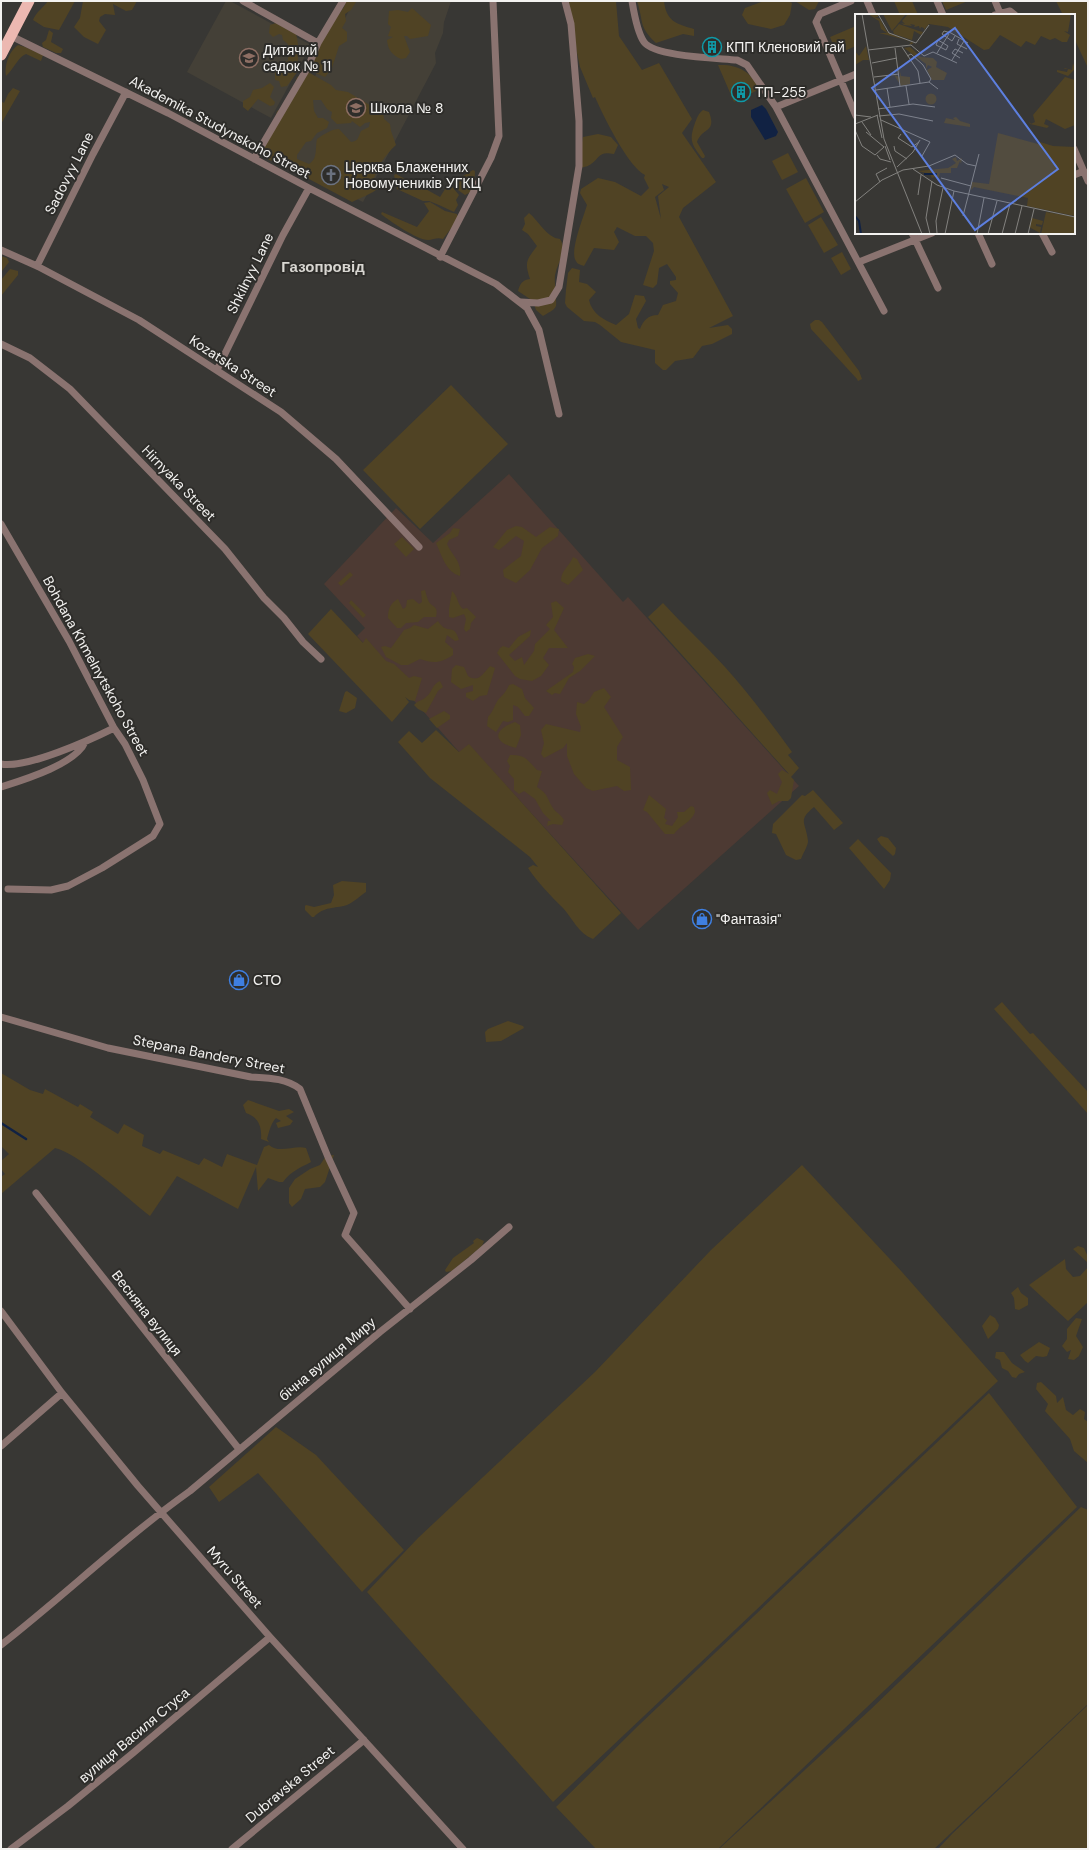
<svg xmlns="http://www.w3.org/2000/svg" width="1089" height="1850" viewBox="0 0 1089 1850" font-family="'DM Sans',sans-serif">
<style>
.built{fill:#444037}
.industrial{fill:#4d3a33}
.green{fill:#504324;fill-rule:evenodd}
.water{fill:#112243}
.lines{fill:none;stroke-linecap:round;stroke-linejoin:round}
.stream{stroke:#112243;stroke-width:2.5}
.minor{stroke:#8a7370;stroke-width:7}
.trunk{stroke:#ecb8b1;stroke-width:11}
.labels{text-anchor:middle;stroke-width:4;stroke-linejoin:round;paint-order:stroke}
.poi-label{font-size:14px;fill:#f3f2f0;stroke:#2e2d2a;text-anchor:start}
.street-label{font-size:14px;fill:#f3f2f0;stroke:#2e2d2a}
.neighbourhood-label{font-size:15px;font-weight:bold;fill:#d8d6d1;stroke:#2e2d2a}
.inset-river{fill:none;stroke:#112243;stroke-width:2}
.inset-road{fill:none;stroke:#83827f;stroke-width:1}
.view{fill:#5d7fdf;fill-opacity:0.15;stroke:#5d7fdf;stroke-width:2}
.inset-edge{fill:none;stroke:#f3f2f0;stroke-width:2}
</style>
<rect width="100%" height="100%" fill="#383734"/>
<!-- built -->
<path class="built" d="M226,1H230L311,45L271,118L187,72Z
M354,1H451L444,22L443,33L435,53L436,63L363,202L273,157Z"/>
<!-- industrial -->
<path class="industrial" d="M509,474L623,602L628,597L799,786L638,930L469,745L460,753L357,636L365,628L324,584L396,508L433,543Z"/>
<!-- green -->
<path class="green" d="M48,1H75L59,30L44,27L33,20C36,12 43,8 48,1Z
M83,1H137L132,10L126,11L113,4L115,15L105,14L100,17L99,21L106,30L98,44L84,37L74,27L80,18Z
M346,1L356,2L351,10L345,14L346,21L342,28L347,32V41L339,46L332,68L325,77L313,72L308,58L344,7Z
M566,1H616L619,36L642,70L659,63L692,119L682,133L716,182L683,208L679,217L733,316L709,328L728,325L732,329V334L712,344L702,346L693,358L675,361L666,370H663L655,363V350L621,342L600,325L595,322L584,321L567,307L565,303L566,290L568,273L572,268L580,270L579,282L587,284L596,292L589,300C592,314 604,320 616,325L629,314L635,295L644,296L646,301L636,319L638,328L640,329C643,321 648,315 658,315L663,305L676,301L678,293L670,284V281L676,280V277L667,264L659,268L657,284L653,288L643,285L654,251L653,243L646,236H635L617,227L614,232L619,242L614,250L594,248L584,266C581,265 577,264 576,261C569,252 584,216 587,205L580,193L581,189L598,178L615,182L641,196L649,188L644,178L645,175C628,167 603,115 595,97L593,98L580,67ZM662,184L669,187L658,196L661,219L655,197L664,190Z
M637,1H664C666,21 676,24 694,29V36L683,34L656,43C638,26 644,22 637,1Z
M764,1H788L792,3L790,15L784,25L771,29L748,24L742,15L745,8Z
M795,1H819L815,9L809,10Z
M894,1H912L918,15H900Z
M942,1H968L946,10Z
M1056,1H1088V68L1074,38V15H1063Z
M412,8L431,25L428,36L410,39L407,36H404L410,52L406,58L401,59C392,55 388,50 387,40L393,37L388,36L391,27L388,24L389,11L398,10L408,12Z
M276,23L296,34C300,47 297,58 298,71L287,86L281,87L279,81L275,80V70L279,62L288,61V44L283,40L282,35L279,34L273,37L269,33L270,25Z
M856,26V46L837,54L830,37Z
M49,30L53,33L51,42L63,49L61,53H56L43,47L42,43L46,40Z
M18,45L25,47L43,55L41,61L26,54C18,57 13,70 6,76C4,66 9,51 18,45Z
M718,65C737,64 751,71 759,89L747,96L742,85L735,88L739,99L734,102Z
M308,72L331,85L336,90L348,92L383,113L384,119L390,124L391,131L396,145C384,156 378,166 373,181L378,188C374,193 358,199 352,202L294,171L261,156L260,152L274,122L277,111L281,109L295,84L297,77ZM313,100H321L327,109L332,112L331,118L337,124L351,123L352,121L360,127L365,123L370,122L369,127L361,131C358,137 359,141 351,142L339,129C332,129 324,134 317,139C315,148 318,159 309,164L297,159V155L306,142L311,141L317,133L327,128L329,122L323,118H318L314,111Z
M270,83L274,87L270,97L275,102L274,105L270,106L258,99L248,111L243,107V101L250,97L253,90L262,88Z
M13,88L20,91L1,124V101L4,103L8,94Z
M703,110L709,112C717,133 702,127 697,142L705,156L704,158H702C691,144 689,140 695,123C697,118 698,114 703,110Z
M598,134L611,137L618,145L614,154C598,151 601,157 591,164C589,166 584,167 581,168L580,153L583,137Z
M788,153L798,172L782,180L772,161Z
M473,170L475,171C474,184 478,189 465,195L458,190L457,183L463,176Z
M396,174L407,180L412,190L422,187L440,197L449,183L459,195L456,200L458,205L454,212L439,205L429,201H423L397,189L394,175Z
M806,178L824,212L805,223L786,189Z
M430,202L445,211L457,214L458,219L443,239C437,237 433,240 428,240C417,240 390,221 381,214L382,212L417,227L429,211L424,203Z
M529,213C538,220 547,238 560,239C568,251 557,263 555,275C554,283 557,301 556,306C554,311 547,313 543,316L536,310L533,301L518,291C520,284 522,280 530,279C524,261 527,260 537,246L528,234L522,230L525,224L524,218Z
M821,217L838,245L824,253L808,225Z
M842,252L851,269L841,275L831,258Z
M1,256L7,258L9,262L2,271Z
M10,269L18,271V275L1,296V280Z
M815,320H819L822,322L859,371L862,379L858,381L857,379L811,329L810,324Z
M451,385L508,444L420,529L363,470Z
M516,526L522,527L536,537L550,527L559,529L558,536L542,548L530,570L516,583L504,577L503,570L521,556L524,541L516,536L499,550L493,547L507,530Z
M453,528L460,529L458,536L449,540L447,544C452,556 462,561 460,576C446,572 442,556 436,543L450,533Z
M402,537L414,549L406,557L394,544Z
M573,557L577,559L583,570L568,585L561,581C561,570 569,567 573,557Z
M350,572L353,575L341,586L338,583Z
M425,590C426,594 427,597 428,600C431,608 439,604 436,617H424L418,622L406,623L401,628H397L388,618C388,610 390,603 398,599L403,609L406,607L407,600L413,599L419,604L422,602L421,591Z
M452,591C458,596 457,604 463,609L467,608L476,617L471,623L470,629L466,632L464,629L466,619L464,614L453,618L449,617V609Z
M351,600L366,615L363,618L349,603Z
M556,601L564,608L554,630L568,648H549L543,658L549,665L541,676L532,681L520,679L515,676L497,653L500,648L503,646L509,648L518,637L531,630L530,636L509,655L515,661L522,657L524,665L534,651L535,644L550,629L546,625L553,617L551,603Z
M663,603C683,625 705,645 725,667C749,694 771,723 792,752L788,755L799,768L791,777L794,780L791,798L788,801H779L772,805L767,793L770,790L777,794L782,782L778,774L782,770L789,774L648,617Z
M331,609L363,643L366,638L386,661L394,664L409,678L414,676L422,678L415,701L409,700L405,697L409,702L392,722L308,634Z
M438,621C439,623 441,625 442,626C450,633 454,624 459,640L455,641L447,635L445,642L453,649V655C441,663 434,664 420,659L408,665H401L386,657L381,647L385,646L391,648L404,630L410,628L414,625L428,629Z
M588,654L595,656L580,671L569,678L560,694L555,693L552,695L546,691L573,672L574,667L572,664L575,658Z
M456,665L464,667L468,676C478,683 483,674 490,666L495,668L487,695L480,696L473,701L466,697V693L473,691V685L461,689L451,682L452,669Z
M440,681L443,687L438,691L426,713L418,709L414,705C418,700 422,701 426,697C432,693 432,684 440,681Z
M513,684L522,689L525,698L534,708L529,716H525L518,707L513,705V720L508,722L503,721L496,732L487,726L488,717C493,712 494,706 498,700C503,694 505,694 509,685Z
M604,688L611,697L604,707L623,737L617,747V760L630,767L631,790L624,791L617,786L593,791L586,788L574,774L567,756V743L563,748L544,758L541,754L544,743L541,730L546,724L580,732L581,727L576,714L577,702L584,704L589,700L594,692Z
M347,691L357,698L355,708L346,713L339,711L345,692Z
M444,711L450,715V719L437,728L429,719Z
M515,722L520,725L521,735L516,748C492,742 493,730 515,722Z
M436,730L459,752L469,744L621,913L593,939C578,933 573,919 563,908C550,895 538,883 528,868L533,865L538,867L530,857L430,778L398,742L409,731L422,743Z
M510,755C526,754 528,761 537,770L542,771L537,787C549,795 546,797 553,808C556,813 560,813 564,820L562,825L553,824L547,826L548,821H551L543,813L535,799L524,791L519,794L514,790V779L508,772L510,766L507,761Z
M813,790L843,823L834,830L814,807C797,821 806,822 808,841C808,846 803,853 801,859L796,860L786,855L776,834L772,833L773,824L802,795L805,796Z
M649,795L666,809L664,818L667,820L665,824L672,826L678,817L677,812H684L691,806L694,807L695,812C691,823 680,825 674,834H665L647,812L643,810Z
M881,836L888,838L896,848L895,854L893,856L881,845L877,839Z
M858,839L891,873L890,880L884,889L849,848Z
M342,881L366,883V892C360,896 354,902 347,905C334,909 324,906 314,917H312L305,910V906L306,905L314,907L331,903L334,895L333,885Z
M1002,1002L1030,1034L1033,1033L1088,1092V1114L994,1009Z
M508,1021L523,1026L524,1028L501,1041L486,1042L485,1032L488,1029Z
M1,1073L30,1090L43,1094L45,1089L78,1107L80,1104L93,1112L90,1117L118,1134L124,1124L144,1135L142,1146L160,1154L163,1150L199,1165L204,1158L222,1167L227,1154L257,1165L264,1147L269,1145C279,1154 294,1145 306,1148L311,1162C300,1168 291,1171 283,1182H279L268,1178L258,1191L256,1167L238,1209L177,1176L150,1216C128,1199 80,1154 55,1148L1,1194V1177L5,1174L1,1169V1161L9,1154L1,1146Z
M248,1100L279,1111L289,1109L294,1112L286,1116L293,1121L290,1125L278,1128L276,1123L281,1121L276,1118C271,1123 269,1132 267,1139L269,1142L261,1139C262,1126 258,1117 246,1113L243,1105Z
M334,1155L325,1182L320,1187L305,1189L301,1199L292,1207L289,1203V1188L295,1179L310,1169L320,1165L326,1156Z
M802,1165L902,1272L998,1381L553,1802L367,1592L418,1538L595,1372L711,1250Z
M477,1238L484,1241L482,1246L452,1271L446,1272L445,1270L453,1258L474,1243L473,1241Z
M1078,1246L1084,1248L1088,1257V1263L1073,1249Z
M1065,1259L1066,1269L1073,1277L1080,1276L1088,1267V1302L1068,1321L1029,1285Z
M1018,1287L1021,1293L1028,1298V1305L1019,1310L1015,1309L1014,1298L1011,1293Z
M990,1315L995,1318L999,1325L998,1329L988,1339L982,1326Z
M1076,1318L1082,1319L1076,1336L1083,1347L1079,1356L1074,1360L1068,1359L1071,1350L1067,1352L1062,1346L1067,1339V1329Z
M1039,1342L1050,1348L1047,1356L1043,1357L1036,1356L1028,1363L1025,1361L1020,1355Z
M996,1352H1004L1012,1363L1025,1372L1019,1374L1016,1378L1012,1377L1008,1371L1002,1368L1000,1360L995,1358Z
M1041,1382L1056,1396L1057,1403L1063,1397L1066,1410L1073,1415L1080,1409L1085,1412L1084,1419L1088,1422V1463L1074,1451L1070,1439L1045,1411L1048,1404L1036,1389L1037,1383Z
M989,1393L1077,1507L718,1849H596L556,1807L638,1726Z
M276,1427L316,1455L404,1550L362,1592L258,1473L219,1502L209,1487Z
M1081,1507L1088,1510V1704L934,1849H719L870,1710Z
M1088,1705V1849H938L952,1834Z"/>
<!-- water -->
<path class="water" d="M762,105L766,109L778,132L776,136L765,140L751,117V110Z"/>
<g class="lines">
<!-- stream -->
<path class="stream" d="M1,1123L26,1139"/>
<!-- minor -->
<path class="minor" d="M243,1L318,43
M632,1C634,13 637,32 644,42C655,57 718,58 737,60L747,65L776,107L884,311
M851,1L820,14L816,22L856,116
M867,1L873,15
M937,1L943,15
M995,1L1000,13
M995,15L1010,11L1015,15
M11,36L168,113L309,188L496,284L527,308L539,330L559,414
M776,107L856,74
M1074,149L1088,181
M254,159L308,67L318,43L343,1
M1074,175L1084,171
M912,233L938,288
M978,233L992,264
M1042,233L1052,252
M1,250L37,266L139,320L281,412L336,459L419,547
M440,257L491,158L499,136L493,1
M859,262L932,233
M37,266L93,154L126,92
M521,302L538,303L551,300L559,287L579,166V121L571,24L565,1
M1,344L30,358L70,389L225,549L264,598L284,618L303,642L321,659
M217,370L283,235L309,188
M1,524L69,641L114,728L125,744L143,780L160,824L153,836L102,868L68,886L51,890L8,889
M1,764C26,769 90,740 114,728
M1,787C23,780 76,764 85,742
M1,1017L108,1048L251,1077C268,1078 286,1078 300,1089L328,1157L354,1213L345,1235L410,1309
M36,1193L239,1449
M1,1311L62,1393L138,1486L270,1637L463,1849
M1,1446L62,1393
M1,1645C65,1595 124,1538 190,1491L380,1332L471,1260L509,1227
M11,1849L68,1806L133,1753L270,1637
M232,1849L364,1740"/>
<!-- trunk -->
<path class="trunk" d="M1,55L29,1"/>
</g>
<!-- icons -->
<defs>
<g id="building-ring" transform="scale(1)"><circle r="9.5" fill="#2e2d2a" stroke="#0f9aa8" stroke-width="1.5"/><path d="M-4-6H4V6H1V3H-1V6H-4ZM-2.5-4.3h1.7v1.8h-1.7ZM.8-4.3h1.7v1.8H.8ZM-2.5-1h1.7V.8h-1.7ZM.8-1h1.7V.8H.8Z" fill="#0f9aa8"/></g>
<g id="school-ring" transform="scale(1)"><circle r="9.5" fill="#2e2d2a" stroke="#8d6e63" stroke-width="1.5"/><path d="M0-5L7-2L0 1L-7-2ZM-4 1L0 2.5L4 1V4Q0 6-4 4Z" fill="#8d6e63"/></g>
<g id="church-ring" transform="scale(1)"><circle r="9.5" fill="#2e2d2a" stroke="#6b7280" stroke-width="1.5"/><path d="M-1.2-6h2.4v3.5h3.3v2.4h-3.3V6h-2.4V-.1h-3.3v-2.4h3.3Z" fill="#6b7280"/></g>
<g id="shop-ring" transform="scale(1)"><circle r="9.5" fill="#2e2d2a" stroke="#3f7fe0" stroke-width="1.5"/><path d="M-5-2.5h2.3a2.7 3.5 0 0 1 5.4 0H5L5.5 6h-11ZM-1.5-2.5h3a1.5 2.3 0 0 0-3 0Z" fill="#3f7fe0"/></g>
</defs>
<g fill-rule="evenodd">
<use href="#building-ring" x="712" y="47"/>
<use href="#school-ring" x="249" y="58"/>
<use href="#building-ring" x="741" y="92"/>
<use href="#school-ring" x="356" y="108"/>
<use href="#church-ring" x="331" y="175"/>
<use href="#shop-ring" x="702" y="919"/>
<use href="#shop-ring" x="239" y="980"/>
</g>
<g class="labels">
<!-- poi labels -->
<g class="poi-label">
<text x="726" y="52">КПП Кленовий гай</text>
<text x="263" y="55">Дитячий<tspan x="263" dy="16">садок № 11</tspan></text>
<text x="755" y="97">ТП-255</text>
<text x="370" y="113">Школа № 8</text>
<text x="345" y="172">Церква Блаженних<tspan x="345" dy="16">Новомучеників УГКЦ</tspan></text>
<text x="716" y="924">"Фантазія"</text>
<text x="253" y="985">СТО</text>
</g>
<!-- street labels -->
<g class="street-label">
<text transform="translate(220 127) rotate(28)" y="5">Akademika Studynskoho Street</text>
<text transform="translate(69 173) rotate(-63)" y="5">Sadovyy Lane</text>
<text transform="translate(250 273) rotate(-64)" y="5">Shkilnyy Lane</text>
<text transform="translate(233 366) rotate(33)" y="5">Kozatska Street</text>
<text transform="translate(179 483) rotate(46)" y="5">Hirnyaka Street</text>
<text transform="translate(96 666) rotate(61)" y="5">Bohdana Khmelnytskoho Street</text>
<text transform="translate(209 1054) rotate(11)" y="5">Stepana Bandery Street</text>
<text transform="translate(147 1313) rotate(52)" y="5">Весняна вулиця</text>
<text transform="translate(327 1359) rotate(-40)" y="5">бічна вулиця Миру</text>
<text transform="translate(235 1577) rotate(49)" y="5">Myru Street</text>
<text transform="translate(134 1735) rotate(-40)" y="5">вулиця Василя Стуса</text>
<text transform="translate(290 1784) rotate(-40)" y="5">Dubravska Street</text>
</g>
<!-- neighbourhood labels -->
<g class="neighbourhood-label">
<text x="323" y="272">Газопровід</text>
</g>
</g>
<!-- overview -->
<g transform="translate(855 14)">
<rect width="220" height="220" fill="#383734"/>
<path d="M13,0H23V3H19L25,5L32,18L59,29L54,31L56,28L48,25L24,19H32L26,15L24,7ZM28,0H51L37,17ZM53,0H216L213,18L209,17L215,21L212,28H207L200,24L195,26L186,22L180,31L171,27L166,33L145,21L134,35L129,36L93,13L74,10L69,16V14L66,13L65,15L64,12L59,13L60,11L55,10L57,12L49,11L46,9L50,10L47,7ZM44,10L64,17L68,18L66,21L59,17L57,26L39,20L38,17ZM11,32L14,46H8L0,51V37L4,42ZM55,33L66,43L78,44L82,48L81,53L92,59L89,66H77L72,56L77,53L73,51L71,55V50L49,34ZM218,49L220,55L213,62L202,58V56L212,58L213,55H210L209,54L217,56ZM44,54L46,62L55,63V70L46,72L39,61L45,63ZM210,63L220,66V111L210,115L191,105L189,110L194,112L192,114L175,110L174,107L176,110L180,108L178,101ZM70.5 85a5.5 5.5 0 1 1 11 0a5.5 5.5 0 1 1-11 0ZM101,103L105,107L115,110V113L89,109L91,104L100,106L98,104ZM143,119L183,130L185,128L198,132L220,133V202L172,192L173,184L119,173L116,176L117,168L134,170ZM101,143L102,147L107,144L106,150L105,147L102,154H96V159H85L83,166L82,162L77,164L75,160L63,157L93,154L101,149L97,145ZM191,198L220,203V220H186ZM177,204L188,207L187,211L181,210V212L186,213L185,219L174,213Z" fill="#504324"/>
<path class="inset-river" d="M69,160H82M0,202L4,207L6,220"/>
<path class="inset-road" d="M7,0L29,125L67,220M23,0L34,19L61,29L74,11M100,22L97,27L87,20L89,17L96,19L113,29M104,25L102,30L112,35M83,26L93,32L91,36L81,31ZM47,33L63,57L65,69M40,34L45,72M13,36L56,31L69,42L78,38L102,49M82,39L94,20M52,42L56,40L68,51L76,65L74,68M105,44L97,39L100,35L108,39M97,46L109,27M17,49L42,44M19,63L44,60M51,72L54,90M32,74L35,93M21,76L74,68L83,75M23,95L58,90L80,93M0,101L16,103M22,101L27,124M24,102L44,100L78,107M26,106L75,128L67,142M7,108L16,121M0,110L23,101M0,116L7,132L20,141L29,133M11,118L29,133M46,120L43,124L57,133L64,128M30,132L35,146M39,132L40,137L52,145M22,141L25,145L36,148M42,153L58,138L65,126M58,155L82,171L99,177L220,203M86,164L116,172M25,168L21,160L32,154M63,181L66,161M0,188L27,166L48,156L74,152L100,141L112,150L121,152M108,202L124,140M82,219L81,207L88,174M75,220L71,204L77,167M90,220L99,177M122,220L129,184M133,220L142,187M147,220L155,190M160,220L167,192M173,220L179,195"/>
<path class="view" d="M100,14L203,155L120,216L17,74Z"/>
<rect width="220" height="220" class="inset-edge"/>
</g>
<!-- border -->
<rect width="1089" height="1850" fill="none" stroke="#f3f2f0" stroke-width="4"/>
</svg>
